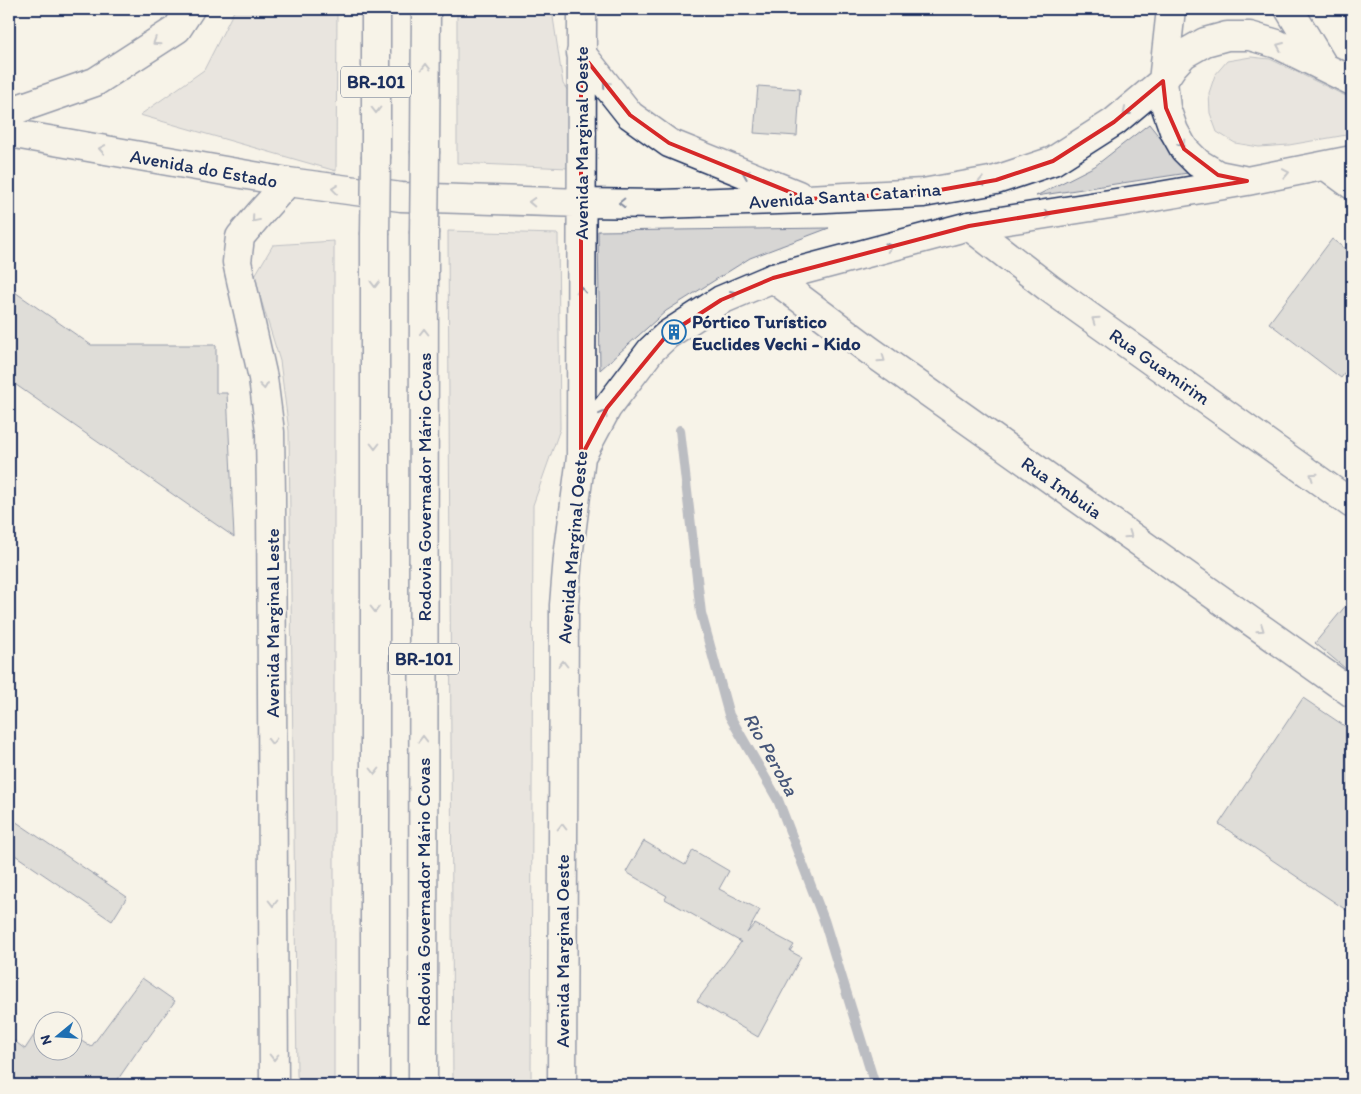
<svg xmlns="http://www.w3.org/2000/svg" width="1361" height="1094" viewBox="0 0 1361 1094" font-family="Itim,sans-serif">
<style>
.green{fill:#d7d6d4;stroke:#798299}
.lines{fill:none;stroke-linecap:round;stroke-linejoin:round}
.stream{stroke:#727c95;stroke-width:10}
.building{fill:#c0c3c5;stroke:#1b2f5e}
.street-casing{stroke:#1b2f5e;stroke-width:31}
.primary-casing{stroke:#1b2f5e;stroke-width:31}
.highway-casing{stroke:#1b2f5e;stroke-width:31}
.street{stroke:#f7f3e8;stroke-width:28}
.primary{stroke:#f7f3e8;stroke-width:28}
.highway{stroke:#f7f3e8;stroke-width:28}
.highway-bridge-casing{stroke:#1b2f5e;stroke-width:31;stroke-linecap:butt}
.highway-bridge{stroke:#f7f3e8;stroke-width:28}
.oneway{stroke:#8991a3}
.marked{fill:none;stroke:#d62828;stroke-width:4;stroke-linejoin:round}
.labels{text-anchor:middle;stroke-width:5;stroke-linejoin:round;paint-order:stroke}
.shield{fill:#f7f3e8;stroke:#5d6a87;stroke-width:1}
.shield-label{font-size:18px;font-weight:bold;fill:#1b2f5e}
.street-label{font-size:19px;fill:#1b2f5e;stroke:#f7f3e8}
.poi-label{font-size:19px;font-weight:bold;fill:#1b2f5e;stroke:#f7f3e8;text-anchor:start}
.water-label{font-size:20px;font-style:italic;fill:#465679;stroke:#f7f3e8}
</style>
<rect width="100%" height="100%" fill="#f7f3e8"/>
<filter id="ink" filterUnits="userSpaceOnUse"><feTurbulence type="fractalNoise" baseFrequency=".02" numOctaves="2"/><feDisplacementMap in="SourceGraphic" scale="10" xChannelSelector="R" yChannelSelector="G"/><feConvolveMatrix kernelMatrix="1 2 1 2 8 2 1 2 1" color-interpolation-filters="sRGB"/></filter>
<g filter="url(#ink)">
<!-- green -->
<path class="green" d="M235,9H337L336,171L140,115L204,70Z
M457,9H554L553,17L563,84L591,124L590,169L457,163Z
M1251,57L1270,59L1352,99V134L1289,145L1259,147L1235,143L1217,132L1210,113L1209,93L1215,75L1227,61Z
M1149,124L1188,173L1036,196L1095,166Z
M829,228L750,258L666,311L600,370L598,231Z
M448,231L558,234L560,429L533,505L531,1085H453Z
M334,241V1085H298L297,1074L289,431L280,361L254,277L273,245Z"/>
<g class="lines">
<!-- stream -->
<path class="stream" d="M680,430L701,613L729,715L778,800L824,920L875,1085"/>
</g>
<!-- building -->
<path class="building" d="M758,86L800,89L797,136L754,133Z
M1332,239L1352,254V363L1341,378L1269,323Z
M9,288L91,345H216V393H227L234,537L9,380Z
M1352,598V674L1315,643Z
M1303,698L1352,731V914L1219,824Z
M9,817L127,897L112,921L9,851Z
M644,841L685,865L693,850L729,871L719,889L760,910L747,933L755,924L794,945L790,951L801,957L758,1037L697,1001L741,942L665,899L667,896L626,872Z
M142,978L175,1001L146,1041L145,1040L114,1085H9V1037L25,1049L42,1023V1052H72V1035L91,1047Z"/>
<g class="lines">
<!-- street casing -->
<g class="street-casing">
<path id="street" d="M1326,166L1352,185
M969,226L1049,288L1352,504
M773,278L869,350L1352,693"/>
</g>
<!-- primary casing -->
<g class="primary-casing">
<path id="primary" d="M1171,9L1163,81L1166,108L1174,131L1184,149L1198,163L1218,175L1243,180
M1289,9L1324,67
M581,53L630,115L669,143L798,195
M9,112L95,82L177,29L190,9
M9,133L288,182L401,197L581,203L662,204L807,199L923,193L996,180L1053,161L1114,122L1163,81L1173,66L1184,54L1205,42L1227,36H1250L1277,44L1352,81
M583,453L607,408L651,350L667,335L721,300L773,278L969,226L1148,198L1247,181L1352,160
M274,1085L271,496L270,432L263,378L237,262L240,237L261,212L288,182
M562,1085L564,605L568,557L581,457L582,9"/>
</g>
<!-- highway casing -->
<g class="highway-casing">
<path id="highway" d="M425,151L426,9
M376,156V9
M375,235V1085
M423,1085L424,234"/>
</g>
<!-- street -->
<use href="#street" class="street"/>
<!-- primary -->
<use href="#primary" class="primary"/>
<!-- highway -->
<use href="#highway" class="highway"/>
<!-- highway-bridge casing -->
<g class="highway-bridge-casing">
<path id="highway-bridge" d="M424,234L425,151
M375,235L376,156"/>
</g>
<!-- highway-bridge -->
<use href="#highway-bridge" class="highway-bridge"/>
</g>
<!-- one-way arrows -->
<defs><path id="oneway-chevron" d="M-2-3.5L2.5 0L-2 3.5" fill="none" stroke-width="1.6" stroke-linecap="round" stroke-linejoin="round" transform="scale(1.25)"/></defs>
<g class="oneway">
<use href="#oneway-chevron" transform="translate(156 42) rotate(147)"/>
<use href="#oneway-chevron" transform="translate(1280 46) rotate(-157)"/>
<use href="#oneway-chevron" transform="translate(426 67) rotate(-90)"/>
<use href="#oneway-chevron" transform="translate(606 84) rotate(-128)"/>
<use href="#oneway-chevron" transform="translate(376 110) rotate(90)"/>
<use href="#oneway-chevron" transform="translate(1126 112) rotate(140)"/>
<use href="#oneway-chevron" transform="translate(1182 144) rotate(57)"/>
<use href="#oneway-chevron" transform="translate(102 149) rotate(-170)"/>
<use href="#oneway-chevron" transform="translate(1286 173) rotate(-11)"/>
<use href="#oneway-chevron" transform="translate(746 174) rotate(-158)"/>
<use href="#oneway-chevron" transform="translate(981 182) rotate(170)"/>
<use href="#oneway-chevron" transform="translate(335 189) rotate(-173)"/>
<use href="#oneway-chevron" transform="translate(532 202) rotate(-178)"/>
<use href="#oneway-chevron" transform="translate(622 203) rotate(179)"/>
<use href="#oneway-chevron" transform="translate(1048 214) rotate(-9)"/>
<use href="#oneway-chevron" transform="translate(255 219) rotate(130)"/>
<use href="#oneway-chevron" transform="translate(889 247) rotate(-15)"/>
<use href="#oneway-chevron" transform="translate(375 284) rotate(90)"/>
<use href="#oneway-chevron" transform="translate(581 290) rotate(-90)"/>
<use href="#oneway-chevron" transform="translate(734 294) rotate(-23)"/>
<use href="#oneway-chevron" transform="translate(1095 320) rotate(-145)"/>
<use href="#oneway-chevron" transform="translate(424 332) rotate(-90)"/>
<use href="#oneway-chevron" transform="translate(882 359) rotate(35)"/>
<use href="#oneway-chevron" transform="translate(264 386) rotate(83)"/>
<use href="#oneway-chevron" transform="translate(604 414) rotate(-62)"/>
<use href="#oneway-chevron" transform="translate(375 446) rotate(90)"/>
<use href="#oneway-chevron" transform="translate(1313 476) rotate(-145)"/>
<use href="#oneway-chevron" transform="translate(1129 535) rotate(35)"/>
<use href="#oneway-chevron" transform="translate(375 609) rotate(90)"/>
<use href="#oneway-chevron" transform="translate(1261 629) rotate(35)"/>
<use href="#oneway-chevron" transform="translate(563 664) rotate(-90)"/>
<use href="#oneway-chevron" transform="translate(423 739) rotate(-90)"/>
<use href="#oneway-chevron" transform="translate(272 741) rotate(90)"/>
<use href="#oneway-chevron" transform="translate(375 771) rotate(90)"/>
<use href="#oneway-chevron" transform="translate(562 827) rotate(-90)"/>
<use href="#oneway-chevron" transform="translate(273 903) rotate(90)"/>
<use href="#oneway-chevron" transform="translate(274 1057) rotate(90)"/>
</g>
</g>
<!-- marked area -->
<path d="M0 0H1361V1094H0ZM581,53L630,115L669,143L807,199L923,193L996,180L1053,161L1114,122L1163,81L1166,108L1184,149L1218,175L1247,181L969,226L773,278L721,300L667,335L607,408L581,457Z" fill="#f7f3e8" fill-opacity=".55" fill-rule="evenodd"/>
<path class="marked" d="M581,53L630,115L669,143L807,199L923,193L996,180L1053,161L1114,122L1163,81L1166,108L1184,149L1218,175L1247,181L969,226L773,278L721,300L667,335L607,408L581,457Z"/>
<!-- icons -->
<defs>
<g id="building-ring" transform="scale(1.25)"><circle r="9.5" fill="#f7f3e8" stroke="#1f6fb2" stroke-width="1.5"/><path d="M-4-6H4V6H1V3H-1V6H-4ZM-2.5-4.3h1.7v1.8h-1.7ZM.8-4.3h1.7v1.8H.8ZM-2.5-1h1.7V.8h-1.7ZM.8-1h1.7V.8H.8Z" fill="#1f6fb2"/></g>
</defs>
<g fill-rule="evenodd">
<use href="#building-ring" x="674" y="332"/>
</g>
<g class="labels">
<!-- shield labels -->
<g class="shield">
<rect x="341" y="66.5" width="70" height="31" rx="4"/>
<rect x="389" y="643.5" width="70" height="31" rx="4"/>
</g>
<g class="shield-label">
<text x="376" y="88">BR-101</text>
<text x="424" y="665">BR-101</text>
</g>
<!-- street labels -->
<g class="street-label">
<text transform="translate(581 143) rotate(-90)" y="7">Avenida Marginal Oeste</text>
<text transform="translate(204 168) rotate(10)" y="7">Avenida do Estado</text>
<text transform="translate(845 195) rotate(-4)" y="7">Avenida Santa Catarina</text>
<text transform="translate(1160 366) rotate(35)" y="7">Rua Guamirim</text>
<text transform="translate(424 487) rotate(-90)" y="7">Rodovia Governador Mário Covas</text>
<text transform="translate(1062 487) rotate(35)" y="7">Rua Imbuia</text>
<text transform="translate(572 547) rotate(-85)" y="7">Avenida Marginal Oeste</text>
<text transform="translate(272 623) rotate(-90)" y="7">Avenida Marginal Leste</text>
<text transform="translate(423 892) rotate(-90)" y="7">Rodovia Governador Mário Covas</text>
<text transform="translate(562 951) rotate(-90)" y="7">Avenida Marginal Oeste</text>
</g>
<!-- poi labels -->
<g class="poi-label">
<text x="692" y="328">Pórtico Turístico<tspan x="692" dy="22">Euclides Vechi - Kido</tspan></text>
</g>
<!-- water labels -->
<g class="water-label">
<text transform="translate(771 754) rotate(61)" y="7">Rio Peroba</text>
</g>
</g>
<!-- margin -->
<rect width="1361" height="1094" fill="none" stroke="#f7f3e8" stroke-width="30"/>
<rect x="15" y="15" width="1331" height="1064" fill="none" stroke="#1b2f5e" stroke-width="2" filter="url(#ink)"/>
<!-- north arrow -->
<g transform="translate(58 1036) rotate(252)"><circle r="24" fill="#f7f3e8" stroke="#9fa5b1"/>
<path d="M0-4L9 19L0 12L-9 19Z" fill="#1f6fb2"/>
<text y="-8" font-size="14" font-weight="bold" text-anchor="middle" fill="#1b2f5e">N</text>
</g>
</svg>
